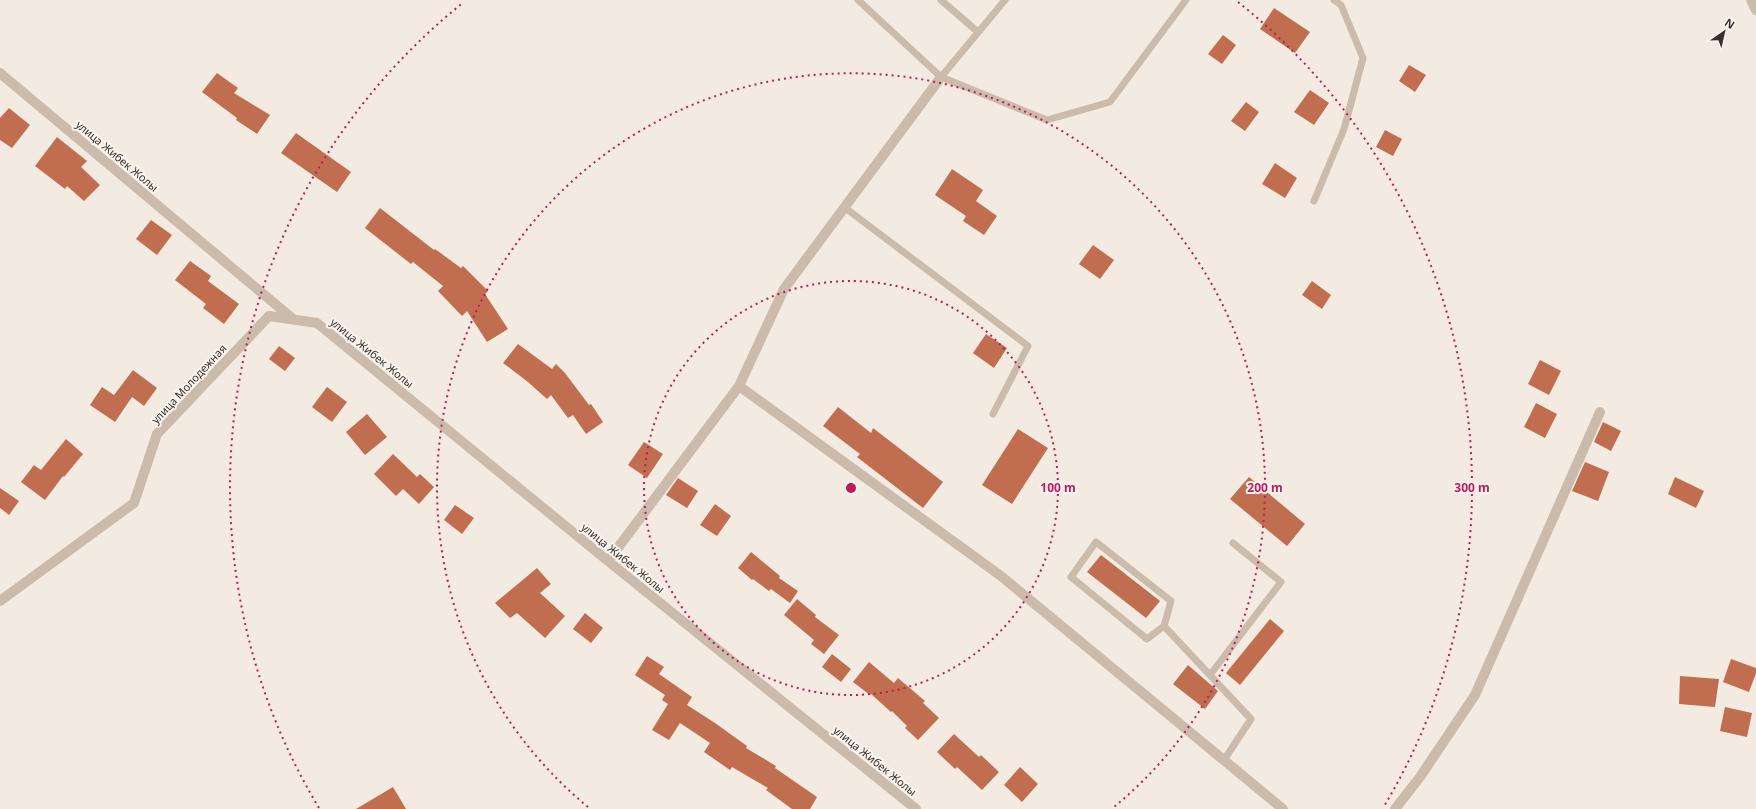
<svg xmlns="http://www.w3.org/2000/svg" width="1756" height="809" viewBox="0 0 1756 809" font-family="'Noto Sans',sans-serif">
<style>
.building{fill:#c16e50}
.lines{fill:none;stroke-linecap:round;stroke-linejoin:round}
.lane{stroke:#cbbbad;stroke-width:7}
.street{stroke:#cbbbad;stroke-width:10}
.ring{fill:none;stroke:#c2185b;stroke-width:2;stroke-dasharray:2 4}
.labels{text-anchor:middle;stroke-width:4;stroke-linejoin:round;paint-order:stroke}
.street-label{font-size:11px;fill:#39302b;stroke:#faf5ee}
.centre{fill:#c2185b;stroke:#faf5ee;stroke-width:2}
.ring-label{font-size:12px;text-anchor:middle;font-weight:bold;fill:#c2185b;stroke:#faf5ee;stroke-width:4;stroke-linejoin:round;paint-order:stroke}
</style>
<rect width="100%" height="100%" fill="#f3ebe1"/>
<!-- building -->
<path class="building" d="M1274,8L1310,32L1295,53L1260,29Z
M1223,35L1236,45L1222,64L1208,54Z
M1409,65L1426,75L1415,92L1399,81Z
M217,73L238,88L234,93L270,115L257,134L236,120L237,118L202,92Z
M1310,90L1329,103L1314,125L1294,112Z
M1246,102L1259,112L1245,131L1231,121Z
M9,108L30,125L12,148L0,140V118Z
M1385,130L1402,139L1393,156L1376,147Z
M296,133L351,172L337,192L281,153Z
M57,137L87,161L81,167L100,185L84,201L67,186L65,189L35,166Z
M1275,163L1297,178L1285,198L1262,184Z
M952,169L983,190L976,201L997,216L984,235L963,221L966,216L935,195Z
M380,208L434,250L435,249L461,268L463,266L488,291L485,294L508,329L487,342L467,311L462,316L438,291L443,286L413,262L411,264L365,228Z
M151,220L172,235L157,255L136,239Z
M1093,245L1114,260L1100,279L1079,264Z
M190,261L211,276L208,281L239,304L224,324L203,308L206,304L175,280Z
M1312,281L1331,295L1322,309L1302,295Z
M986,334L1007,348L994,368L973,353Z
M518,344L552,369L556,364L565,373L589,405L591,404L603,422L586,434L573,415L568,418L551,395L547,399L528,382L503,363Z
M279,346L295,358L285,371L269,359Z
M1540,360L1561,371L1549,395L1528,384Z
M133,370L157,388L144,406L132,397L115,422L90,405L102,387L114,395Z
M327,387L347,402L332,422L312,407Z
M1536,403L1557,414L1545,438L1524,427Z
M838,407L871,433L873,428L943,482L923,508L857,457L860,454L823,426Z
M367,414L387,437L365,455L346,432Z
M1603,422L1621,431L1611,451L1594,442Z
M1018,429L1048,448L1012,504L982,485Z
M66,439L83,454L64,477L63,476L45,500L21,482L34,465L41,470Z
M644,442L663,454L647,478L628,465Z
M393,454L417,477L420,474L434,487L419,504L403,489L396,496L374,474Z
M1585,462L1609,472L1598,501L1572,491Z
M1249,477L1305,524L1287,546L1230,499Z
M1675,477L1704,491L1696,508L1668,494Z
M678,478L698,491L687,508L666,495Z
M0,488L19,501L9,515L0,508Z
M715,504L731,516L717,536L700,525Z
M455,505L474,518L462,534L444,520Z
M751,552L780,576L779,578L798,591L790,603L771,589L769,591L753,579L752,580L738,568Z
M1101,555L1160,601L1146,618L1087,572Z
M537,568L551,584L540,593L565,616L545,638L517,613L510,618L495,603Z
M797,599L816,615L815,617L839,635L824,654L811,644L814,640L784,615Z
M585,613L603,628L591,643L573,629Z
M1270,619L1284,631L1240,685L1226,673Z
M832,654L851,669L841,682L822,667Z
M647,656L664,667L659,674L692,697L687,705L715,723L747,746L746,748L776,766L775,768L817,797L810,809H792L766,790L768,788L732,767L730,770L704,752L710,743L680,723L669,740L652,730L668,704L662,700L665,695L635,675Z
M1731,659L1756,668V673L1749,692L1723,682Z
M869,662L894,683L898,678L925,701L923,703L939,718L918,740L905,728L907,726L892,711L891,712L871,694L870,695L853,682Z
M1188,665L1218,691L1205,709L1173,684Z
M1680,676L1719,679L1715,707L1679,704Z
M1725,707L1752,713L1747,737L1720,731Z
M954,734L979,757L981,755L999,772L982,790L957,767L955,769L937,752Z
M1020,767L1038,784L1022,802L1004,785Z
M393,787L406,809H356Z"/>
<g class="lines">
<!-- lane -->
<path class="lane" d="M858,0L941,77L1047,120L1110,102L1186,0
M941,0L978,32
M941,77L1005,0
M1314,201L1344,129L1363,58L1341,5L1334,0
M844,207L1028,346L993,414
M1164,626L1147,639L1071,577L1096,542L1171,601L1164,626L1251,719L1224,760
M1210,675L1281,582L1233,543"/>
<!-- street -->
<path class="street" d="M1751,0L1756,10
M0,73L293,319
M739,386L1001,576L1283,809
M608,561L739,386L784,289L941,77
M0,601L134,503L157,434L269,316L317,323L608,561L916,809
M1395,809L1420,777L1475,695L1600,412"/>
</g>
<!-- distance rings -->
<g class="ring">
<circle cx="851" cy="488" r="207"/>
<path d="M588 807A414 414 0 1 1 1114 807"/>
<path d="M319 808A621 621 0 0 1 464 2M1238 2A621 621 0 0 1 1383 808"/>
</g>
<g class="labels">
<!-- street labels -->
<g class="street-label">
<text transform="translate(117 156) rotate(40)" y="4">улица Жибек Жолы</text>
<text transform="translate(372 353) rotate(39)" y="4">улица Жибек Жолы</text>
<text transform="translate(189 384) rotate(-47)" y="4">улица Молодежная</text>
<text transform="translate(623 558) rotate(39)" y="4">улица Жибек Жолы</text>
<text transform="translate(875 761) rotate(39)" y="4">улица Жибек Жолы</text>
</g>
</g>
<circle cx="851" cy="488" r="6" class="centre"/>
<g class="ring-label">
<text x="1058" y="492">100 m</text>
<text x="1265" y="492">200 m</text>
<text x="1472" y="492">300 m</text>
</g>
<!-- north arrow -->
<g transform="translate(1724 32) rotate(34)" stroke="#faf5ee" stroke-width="3" paint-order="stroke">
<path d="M0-3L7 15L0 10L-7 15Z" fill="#39302b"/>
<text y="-6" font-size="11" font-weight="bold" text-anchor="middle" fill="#39302b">N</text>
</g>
</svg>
